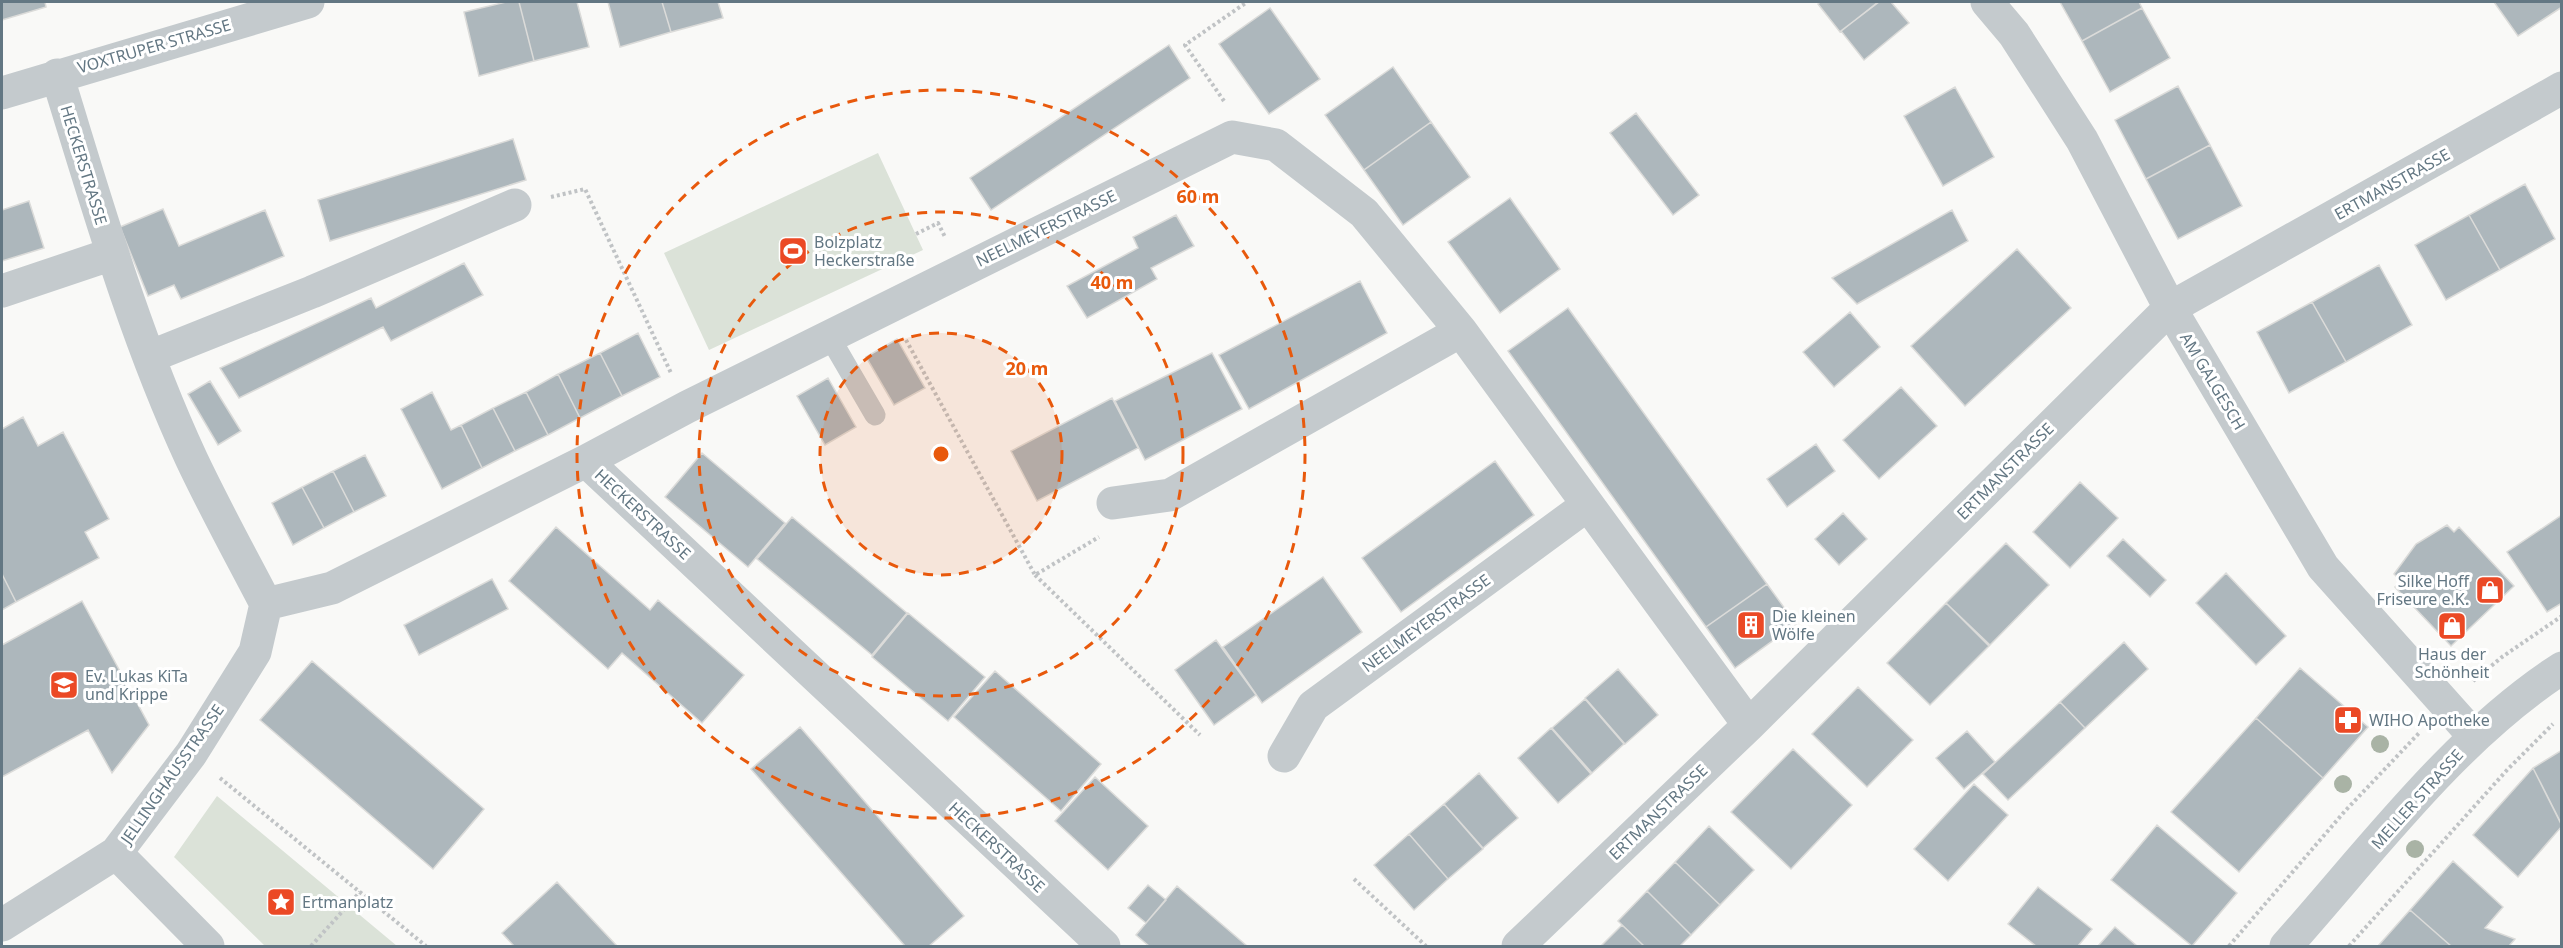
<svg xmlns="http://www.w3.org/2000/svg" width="2563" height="948" viewBox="0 0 2563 948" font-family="'Noto Sans',sans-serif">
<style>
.green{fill:#dbe2d8}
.building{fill:#adb7bc;stroke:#dbdbd9;stroke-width:1.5}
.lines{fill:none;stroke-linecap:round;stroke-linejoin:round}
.path{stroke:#c0c3c5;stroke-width:4;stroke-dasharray:3 3;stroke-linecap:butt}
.lane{stroke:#c4cacd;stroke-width:21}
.street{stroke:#c4cacd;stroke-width:33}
.tree{fill:#a9b3a5}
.ring{fill:none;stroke:#e8590c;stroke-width:3;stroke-dasharray:10 8}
.labels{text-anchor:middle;stroke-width:6;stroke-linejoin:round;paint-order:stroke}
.street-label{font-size:16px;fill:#637783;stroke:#fff}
.poi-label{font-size:16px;fill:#637783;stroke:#fff;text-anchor:start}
.centre{fill:#e8590c;stroke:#fff;stroke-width:3}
.ring-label{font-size:18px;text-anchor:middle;font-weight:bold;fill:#e8590c;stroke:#fff;stroke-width:6;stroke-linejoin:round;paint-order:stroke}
</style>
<rect width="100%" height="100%" fill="#f9f9f7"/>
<!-- green -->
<path class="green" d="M878,153L923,250L709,350L664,253Z
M217,796L397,946H265L174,857Z"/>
<!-- building -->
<path class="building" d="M2,2H45L46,7L2,20Z
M506,2H519L534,61L479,76L464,12Z
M519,2H577L589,47L534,61Z
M608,2H662L671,32L620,47Z
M662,2H718L723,18L671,32Z
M1820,2H1878L1840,32L1818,4Z
M1879,2H1891L1909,23L1864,60L1841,31Z
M2060,2H2139L2142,8L2082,41Z
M2494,2H2562V7L2518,36Z
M1270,8L1320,79L1269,114L1219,44Z
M2142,8L2170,58L2110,92L2082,41Z
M1169,45L1190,78L991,210L970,178Z
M1393,67L1431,122L1364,170L1325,115Z
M2178,86L2210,145L2146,179L2115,120Z
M1955,87L1994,157L1943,186L1904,116Z
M1636,113L1699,195L1673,215L1610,133Z
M1431,122L1470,177L1403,225L1364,170Z
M513,139L526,180L330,241L318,200Z
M2210,145L2242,206L2178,239L2146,179Z
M2525,184L2555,239L2500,270L2469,215Z
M1510,198L1560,269L1500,313L1448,242Z
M29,201L44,248L2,261V210Z
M163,209L179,246L265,210L284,256L181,299L174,285L148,296L120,227Z
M1952,210L1968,241L1857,304L1832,278Z
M1176,215L1194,246L1151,268L1157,279L1087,318L1067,286L1138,248L1133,237Z
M2469,215L2500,270L2446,300L2415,245Z
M2017,249L2071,308L1965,406L1911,346Z
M464,263L483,295L391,341L383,327L239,398L220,368L371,298L376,308Z
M2379,265L2412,325L2346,362L2312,302Z
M1360,281L1387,333L1249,409L1219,355Z
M2312,302L2346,362L2289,393L2257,332Z
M1568,308L1767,584L1706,627L1508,351Z
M1850,312L1880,347L1834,387L1803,352Z
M638,333L660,377L622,396L600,353Z
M897,339L925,388L894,405L866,357Z
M600,353L622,396L580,418L558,374Z
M1212,353L1242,409L1145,460L1115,401Z
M558,374L580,418L548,435L526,392Z
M828,378L856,427L825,445L797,396Z
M210,381L241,431L218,445L188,394Z
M1901,387L1937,426L1879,479L1843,440Z
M432,392L451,430L461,425L482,468L442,489L401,409Z
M526,392L548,435L515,451L493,408Z
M1112,398L1138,448L1037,501L1011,451Z
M493,408L515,451L482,468L461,425Z
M23,417L38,446L63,432L109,519L85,532L99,558L16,602L2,574V429Z
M1816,444L1835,471L1787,507L1767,479Z
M702,453L785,523L748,567L665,497Z
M365,455L386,496L354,512L333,471Z
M1495,461L1534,515L1401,612L1362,558Z
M333,471L354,512L324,528L302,487Z
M2080,482L2118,518L2070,568L2033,532Z
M302,487L324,528L293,545L272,503Z
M1843,513L1867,539L1839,565L1815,539Z
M2562,515V603L2547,612L2507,552Z
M792,517L907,613L872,655L757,559Z
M2447,525L2454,532L2459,527L2514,586L2451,646L2395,587L2401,581L2394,574L2416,544Z
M556,527L650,610L658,600L744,675L702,723L622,653L608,669L509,581Z
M2123,539L2166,580L2150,597L2107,556Z
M2006,543L2049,585L1990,645L1946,603Z
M2226,573L2286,636L2256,665L2196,603Z
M3,576L16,602L2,610V577Z
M1323,577L1362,632L1262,703L1223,647Z
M492,579L508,609L419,655L404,625Z
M1767,584L1796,624L1735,668L1706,627Z
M82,601L149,725L112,773L88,730L2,777V645Z
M1946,603L1989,646L1930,705L1887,663Z
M908,613L985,677L948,721L872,657Z
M1216,640L1256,695L1214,725L1175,670Z
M2124,642L2148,669L2085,728L2060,702Z
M312,661L484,809L433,869L260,720Z
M2300,668L2368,727L2323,778L2256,718Z
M1618,669L1658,715L1625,744L1585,698Z
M995,671L1101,764L1061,811L954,717Z
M1858,687L1913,740L1867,787L1812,734Z
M1585,699L1624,744L1592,773L1552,728Z
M2060,702L2085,728L2008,800L1983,774Z
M2256,718L2323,778L2239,872L2171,812Z
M800,727L964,916L929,946H905L751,769Z
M1551,728L1591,774L1558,803L1518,758Z
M1967,731L1995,762L1964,789L1936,758Z
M1793,749L1852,805L1791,869L1731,812Z
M2562,750V825L2533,768Z
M2533,768L2562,826L2518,877L2473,835Z
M1479,773L1518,818L1483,848L1444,804Z
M1095,777L1148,826L1108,870L1055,821Z
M1974,784L2008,815L1948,881L1914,849Z
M1444,804L1483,849L1448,879L1409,834Z
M2157,825L2237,893L2192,946L2111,880Z
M1709,826L1754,870L1720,905L1675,862Z
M1409,834L1448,879L1414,910L1374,865Z
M2453,861L2503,907L2485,928L2515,939L2509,946H2451L2410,910Z
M1675,862L1720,905L1691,935L1647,891Z
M557,882L617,946H514L502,933Z
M1148,885L1166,900L1146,923L1128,908Z
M1177,886L1247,946H1149L1136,935Z
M2038,887L2092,929L2078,946H2036L2008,924Z
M1647,891L1691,935L1680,946H1644L1618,921Z
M2410,910L2451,946H2378Z
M1622,925L1644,946H1601Z
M2115,927L2137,946H2098Z"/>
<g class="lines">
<!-- path -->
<path class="path" d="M1224,101L1185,45L1247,2
M551,197L585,189L671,373
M916,234L938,223L945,237
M906,340L1035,575L1099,537
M1035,575L1200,735
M2473,681L2502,657L2562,616
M220,778L426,946
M1354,879L1426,946
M311,946L360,892
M2229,946L2345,811L2420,732
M2349,946L2507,770L2553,724"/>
<!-- lane -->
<path class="lane" d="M829,336L875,415"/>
<!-- street -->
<path class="street" d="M1987,2L2014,34L2082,140L2170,308L2323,567L2474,736
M57,75C97,204 134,335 191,458C214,507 241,556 266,604
M2,93L308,2
M2,291L112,254
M149,357L312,292L515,205
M586,461L1104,946
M1113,503L1170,495L1461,331
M266,604L332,588L586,461L687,407L1232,137L1276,145L1364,213L1461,331L1749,725
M1284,756L1313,706L1586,506
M116,853L208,946
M2,925L116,853L191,754L255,652L266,604
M1518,946L1749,725L2170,308L2562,88
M2286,946C2370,852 2455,737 2562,668"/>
</g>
<!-- trees -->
<g class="tree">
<circle cx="2380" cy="744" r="9"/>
<circle cx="2343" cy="784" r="9"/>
<circle cx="2415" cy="849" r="9"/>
</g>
<!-- distance rings -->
<circle cx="941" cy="454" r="121" fill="#e8590c" fill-opacity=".12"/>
<g class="ring">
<circle cx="941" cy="454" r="121"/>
<circle cx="941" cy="454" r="242"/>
<circle cx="941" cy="454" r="364"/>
</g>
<!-- icons -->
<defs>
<g id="stadium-square" transform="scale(1.5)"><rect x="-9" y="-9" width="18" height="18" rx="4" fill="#eb4925" stroke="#fff"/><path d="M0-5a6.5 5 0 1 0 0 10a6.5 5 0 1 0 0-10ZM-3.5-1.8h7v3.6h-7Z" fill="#fff"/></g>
<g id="shop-square" transform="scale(1.5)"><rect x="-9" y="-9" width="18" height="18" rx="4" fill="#eb4925" stroke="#fff"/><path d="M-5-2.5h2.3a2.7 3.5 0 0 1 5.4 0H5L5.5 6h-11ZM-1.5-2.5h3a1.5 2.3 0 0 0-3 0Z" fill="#fff"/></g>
<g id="building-square" transform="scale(1.5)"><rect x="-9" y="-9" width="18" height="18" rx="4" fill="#eb4925" stroke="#fff"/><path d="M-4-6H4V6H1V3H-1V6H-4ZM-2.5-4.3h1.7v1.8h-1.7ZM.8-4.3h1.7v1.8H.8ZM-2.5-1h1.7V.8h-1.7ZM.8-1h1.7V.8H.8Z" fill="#fff"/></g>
<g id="school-square" transform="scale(1.5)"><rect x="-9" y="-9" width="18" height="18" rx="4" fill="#eb4925" stroke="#fff"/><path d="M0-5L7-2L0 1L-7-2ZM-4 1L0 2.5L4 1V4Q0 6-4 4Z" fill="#fff"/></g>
<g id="pharmacy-square" transform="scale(1.5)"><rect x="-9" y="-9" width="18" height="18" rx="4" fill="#eb4925" stroke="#fff"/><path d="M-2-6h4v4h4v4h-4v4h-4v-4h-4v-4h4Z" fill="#fff"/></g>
<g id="sight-square" transform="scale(1.5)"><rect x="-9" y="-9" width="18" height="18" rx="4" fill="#eb4925" stroke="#fff"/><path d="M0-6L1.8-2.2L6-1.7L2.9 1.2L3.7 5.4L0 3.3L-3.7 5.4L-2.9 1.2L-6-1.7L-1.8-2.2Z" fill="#fff"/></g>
</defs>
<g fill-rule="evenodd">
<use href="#stadium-square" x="793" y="251"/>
<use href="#shop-square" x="2490" y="590"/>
<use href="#building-square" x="1751" y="625"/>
<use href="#shop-square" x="2452" y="626"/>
<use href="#school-square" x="64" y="685"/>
<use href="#pharmacy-square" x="2348" y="720"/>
<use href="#sight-square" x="281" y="902"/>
</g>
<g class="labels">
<!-- street labels -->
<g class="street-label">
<text transform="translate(154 46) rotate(-16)" y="6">VOXTRUPER STRASSE</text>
<text transform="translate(84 165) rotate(73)" y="6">HECKERSTRASSE</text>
<text transform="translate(2392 184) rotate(-29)" y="6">ERTMANSTRASSE</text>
<text transform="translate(1046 228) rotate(-26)" y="6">NEELMEYERSTRASSE</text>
<text transform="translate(2213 381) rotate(59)" y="6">AM GALGESCH</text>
<text transform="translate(2005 471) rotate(-45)" y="6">ERTMANSTRASSE</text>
<text transform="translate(643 514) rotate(43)" y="6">HECKERSTRASSE</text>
<text transform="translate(1426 623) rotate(-36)" y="6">NEELMEYERSTRASSE</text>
<text transform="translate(172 774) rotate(-55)" y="6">JELLINGHAUSSTRASSE</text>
<text transform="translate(2417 799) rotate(-48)" y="6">MELLER STRASSE</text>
<text transform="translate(1658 812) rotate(-44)" y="6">ERTMANSTRASSE</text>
<text transform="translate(997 847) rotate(43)" y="6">HECKERSTRASSE</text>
</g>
<!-- poi labels -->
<g class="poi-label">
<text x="814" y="248">Bolzplatz<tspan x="814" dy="18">Heckerstraße</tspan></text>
<text x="2469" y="587" text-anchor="end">Silke Hoff<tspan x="2469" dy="18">Friseure e.K.</tspan></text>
<text x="1772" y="622">Die kleinen<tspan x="1772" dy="18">Wölfe</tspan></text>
<text x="2452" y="660" text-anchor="middle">Haus der<tspan x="2452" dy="18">Schönheit</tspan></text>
<text x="85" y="682">Ev. Lukas KiTa<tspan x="85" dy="18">und Krippe</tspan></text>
<text x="2369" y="726">WIHO Apotheke</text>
<text x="302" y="908">Ertmanplatz</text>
</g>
</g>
<circle cx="941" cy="454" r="9" class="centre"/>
<g class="ring-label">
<text x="1198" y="203">60 m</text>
<text x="1112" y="289">40 m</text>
<text x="1027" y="375">20 m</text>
</g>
<!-- border -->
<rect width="2563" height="948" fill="none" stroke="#637783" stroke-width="6"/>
</svg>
